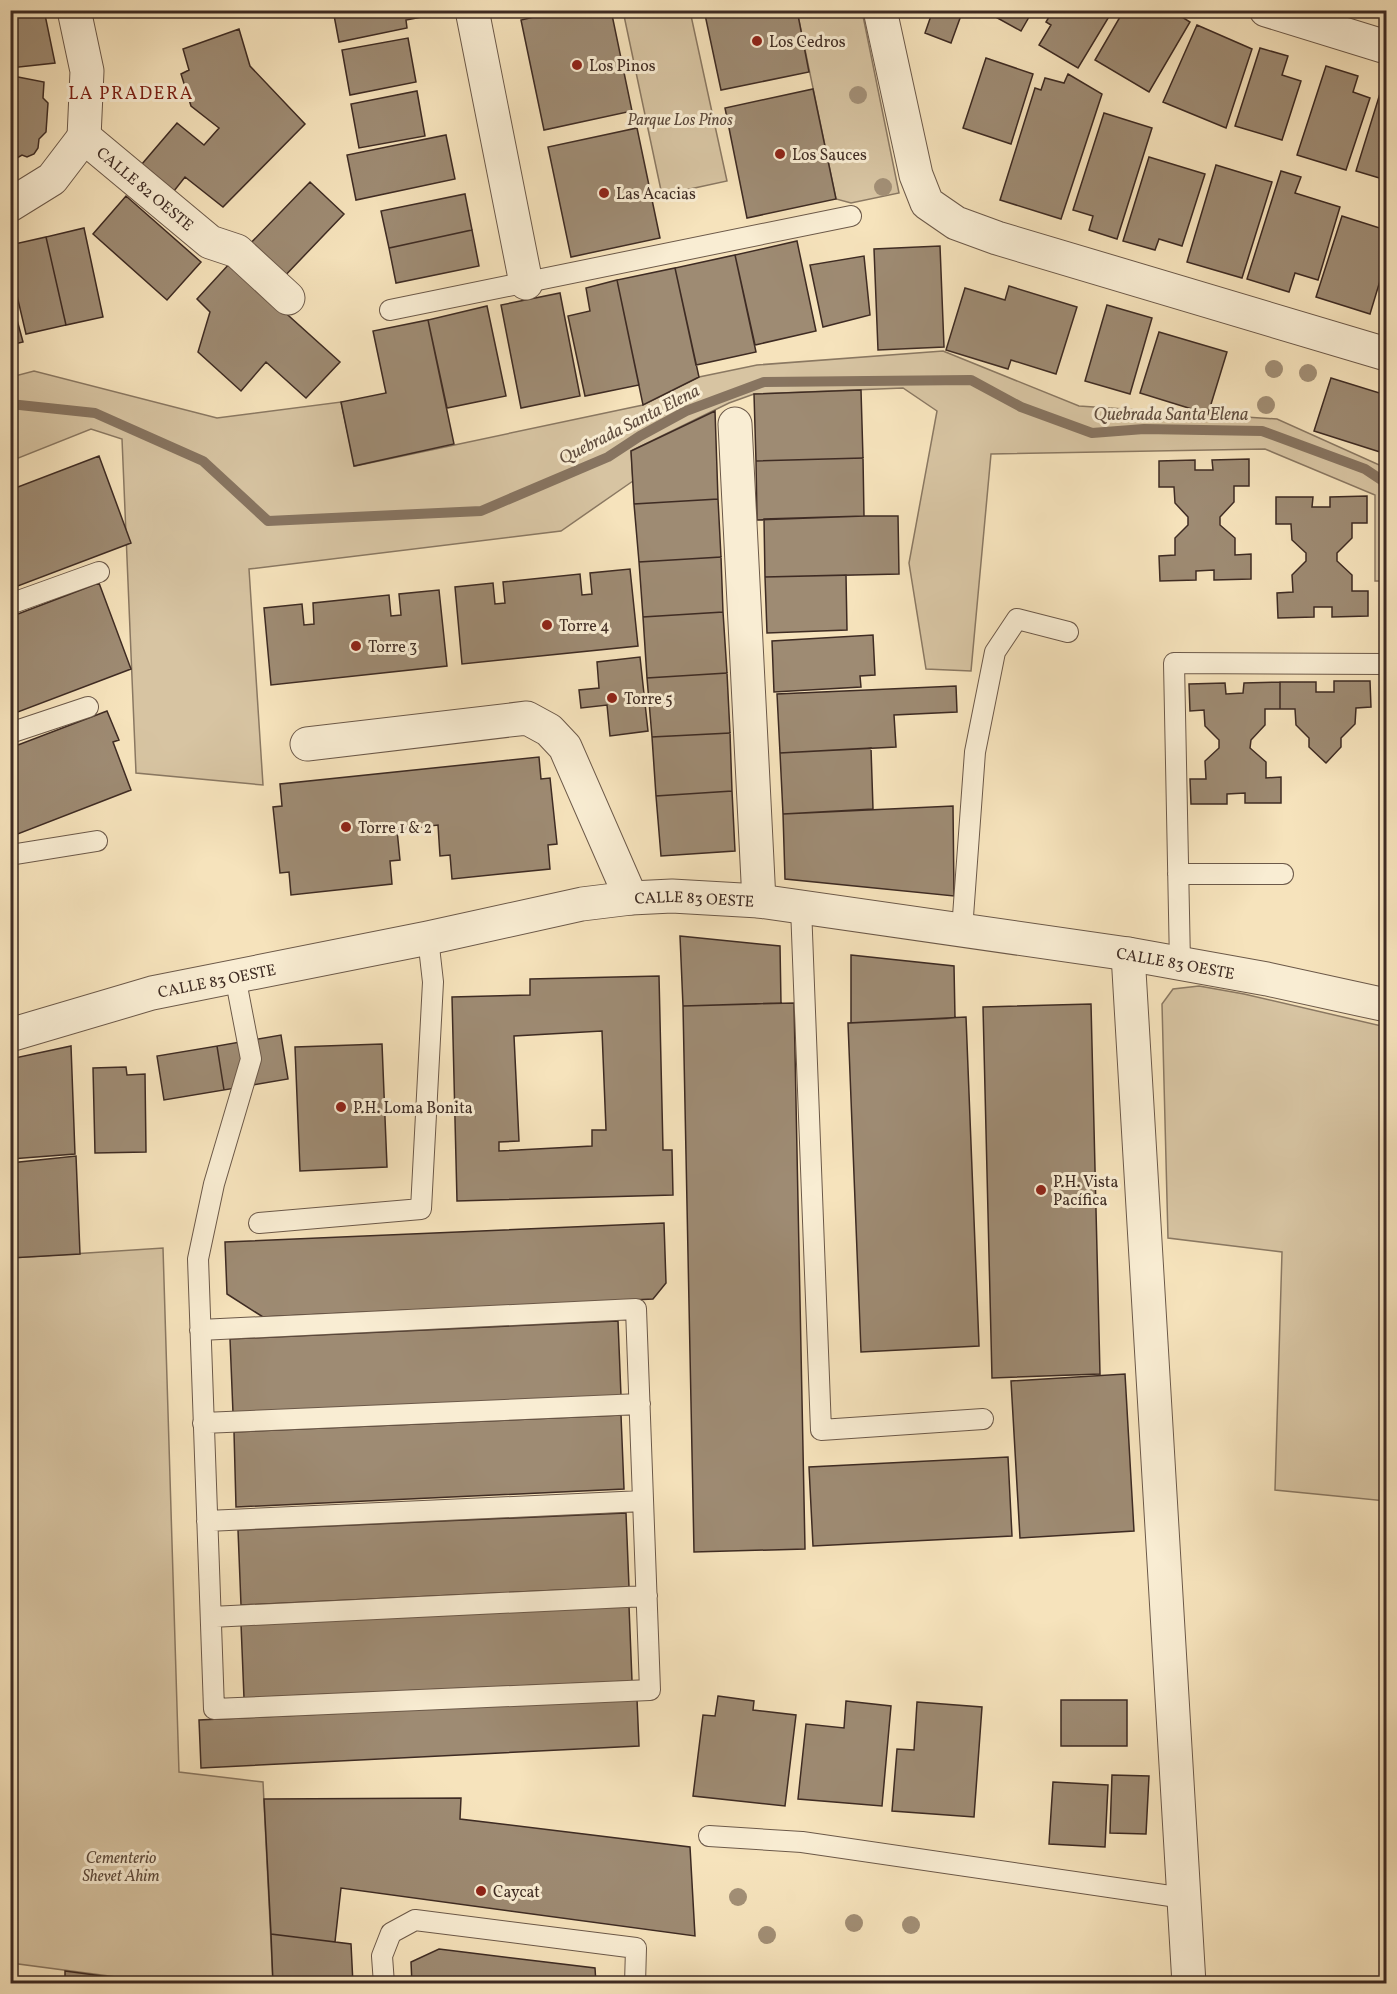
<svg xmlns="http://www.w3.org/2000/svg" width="1397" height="1994" viewBox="0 0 1397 1994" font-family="Vollkorn,serif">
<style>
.green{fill:#d7c4a2;stroke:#8a7862;stroke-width:1.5}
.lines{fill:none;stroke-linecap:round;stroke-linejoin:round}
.stream{stroke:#877460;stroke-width:10}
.building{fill:#9e8b73;stroke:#3e2b23;stroke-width:1.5;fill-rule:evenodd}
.service-casing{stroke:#6c5949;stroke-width:22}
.minor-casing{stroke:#6c5949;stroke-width:35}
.tertiary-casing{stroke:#6c5949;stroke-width:35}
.service{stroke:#f9edd3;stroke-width:20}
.minor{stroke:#f9edd3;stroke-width:33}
.tertiary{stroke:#f9edd3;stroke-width:33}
.tree{fill:#a28f76}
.poi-dot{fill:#8f2418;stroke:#f9edd3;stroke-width:2}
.labels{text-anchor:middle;stroke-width:6;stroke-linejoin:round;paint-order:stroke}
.poi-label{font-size:16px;fill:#3e2b23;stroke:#f9edd3;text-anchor:start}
.park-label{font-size:16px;font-style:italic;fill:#5d4a3c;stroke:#f9edd3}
.street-label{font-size:16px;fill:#3e2b23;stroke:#f9edd3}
.neighbourhood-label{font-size:18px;letter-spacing:1.5px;fill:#7a1f14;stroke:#f9edd3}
.water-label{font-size:18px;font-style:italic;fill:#624f41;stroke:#f9edd3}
</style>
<rect width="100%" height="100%" fill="#f6e3bc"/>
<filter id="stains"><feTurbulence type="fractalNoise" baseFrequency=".00333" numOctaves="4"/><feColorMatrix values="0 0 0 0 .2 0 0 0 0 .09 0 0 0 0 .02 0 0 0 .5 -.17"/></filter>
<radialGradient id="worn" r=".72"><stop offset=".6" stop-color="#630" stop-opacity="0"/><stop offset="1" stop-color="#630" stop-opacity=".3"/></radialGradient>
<!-- green -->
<path class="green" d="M623,11H690L727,181L662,195Z
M797,11H862L899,193L851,203L836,199Z
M943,351L1079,406L1277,419L1386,468V581H1375V495L1265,449L991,454L971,671L926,669L909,563L937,411L903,388L754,394L729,403L631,451L633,481L561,531L249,569L263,785L136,773L122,439L91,429L11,461V377L34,371L217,418L341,402L355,466L643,405L699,377L757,365Z
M1199,986L1244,994L1386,1027V1501L1275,1490L1282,1252L1168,1238L1162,1004L1173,989Z
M163,1248L179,1772L263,1782L273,1983H162L11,1963V1258Z"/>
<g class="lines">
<!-- stream -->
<path class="stream" d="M10,404L95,413L203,461L268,521L481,511L608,457L640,436L686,411L764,382L971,380L1021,407L1092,433L1144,429L1262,431L1365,469L1386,483"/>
</g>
<!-- building -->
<path class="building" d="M10,10H44L55,63L10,68Z
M333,10H432L433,15L406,20L407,28L339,42Z
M564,10H611L632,111L544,130L521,20Z
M704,10H797L809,72L721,90Z
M963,10L951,43L925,33L933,10Z
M983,10H1033L1021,31Z
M1053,10H1113L1078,68L1039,45L1051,25L1046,22Z
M1124,10H1171L1190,22L1149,92L1095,60Z
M1197,25L1252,49L1226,128L1163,102Z
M239,29L250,66L305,124L223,207L185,177L174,191L142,164L177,123L204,145L219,128L191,106L181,74L189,70L183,49Z
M408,38L416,82L350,95L342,50Z
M1260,48L1288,56L1282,75L1301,81L1282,140L1235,126Z
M986,58L1033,74L1011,144L963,128Z
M1326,66L1358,76L1353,92L1370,98L1346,170L1297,155Z
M1068,74L1102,94L1061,219L1000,200L1035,88L1041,90L1045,78L1064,83Z
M18,77L44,82L43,98L48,103L46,132L39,139L38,148L34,154L27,157L22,155L10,162V80Z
M1382,87L1386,89V180L1356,171Z
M813,89L836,199L747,218L725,108Z
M417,91L425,136L359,148L351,104Z
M1104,113L1152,128L1117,239L1089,230L1093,216L1073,210Z
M637,128L660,238L571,257L548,147Z
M446,135L455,179L356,200L347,155Z
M1149,157L1205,174L1182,246L1159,239L1155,250L1123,241Z
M1216,165L1272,182L1242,278L1187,262Z
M1281,171L1301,177L1295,193L1340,207L1318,280L1295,273L1289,292L1247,279Z
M310,182L344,214L279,282L245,249Z
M465,194L472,230L389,248L381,211Z
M126,196L201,262L167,300L93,234Z
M1342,216L1386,230V261L1370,314L1316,297Z
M84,228L103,317L66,325L46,237Z
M472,230L479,266L396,283L389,248Z
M46,237L66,325L26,334L10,266V245Z
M797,241L816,331L755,345L735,255Z
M940,246L944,347L878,350L874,249Z
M735,255L756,352L696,365L675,268Z
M864,256L870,315L823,327L810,265Z
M230,263L340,362L306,398L266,362L241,391L198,352L210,312L197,299Z
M675,268L699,377L643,405L617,280Z
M617,280L639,385L585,396L568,316L590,311L586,288Z
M1009,286L1077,307L1056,374L1011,360L1008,369L946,350L965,288L1005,300Z
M560,293L580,396L521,408L501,305Z
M10,294L23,342L10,345Z
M1107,305L1152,318L1130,394L1085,381Z
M487,306L506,396L447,408L428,320Z
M428,320L454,444L354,466L341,402L386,393L373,331Z
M1159,332L1227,352L1208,414L1140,393Z
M1331,378L1386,395V433L1380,452L1314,431Z
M861,390L863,458L756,461L754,394Z
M715,411L718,499L634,504L631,451Z
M99,456L131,543L10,589V490Z
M863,458L864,516L757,520L756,461Z
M1249,459V486H1234V502L1220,517V525L1235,538V555L1251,554V579L1214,580V570L1196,571V580L1160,581L1159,556L1175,555V538L1188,525V517L1175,503L1174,487H1159V461L1195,460V470H1213L1212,460Z
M1367,496V523H1352V538L1337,553V561L1352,575V591H1368V616L1332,617V607H1314V617L1278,618L1277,593L1293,592L1292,575L1306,561V553L1292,540L1291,524H1276V497H1313L1312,507H1330V497Z
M718,499L721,557L639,562L634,504Z
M864,516H898L899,574L765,577L764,519Z
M721,557L723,612L643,617L639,562Z
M630,569L638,646L462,664L455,587L493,583L495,604L505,603L503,582L580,574L582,595L592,594L590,573Z
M846,575L847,630L767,633L765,577Z
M99,583L131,669L10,715V617Z
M439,590L447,666L271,685L264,608L302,604L304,625L314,624L313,603L389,595L391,616L401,615L399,594Z
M723,612L727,673L647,678L643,617Z
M873,635L875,675L860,676L861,687L774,692L772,641Z
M640,657L648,731L610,736L607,705L581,708L579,690L599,688L597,662Z
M727,673L730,733L652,737L647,678Z
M1334,681H1370L1371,707L1356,708L1355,724L1341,738V747L1326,763L1309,747V738L1296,725L1295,709H1280V682H1316V692H1334Z
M1280,682V709H1265V725L1251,740L1250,748L1266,762V778L1281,777V803H1245V793L1227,794V804H1191L1190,779H1206L1205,761L1219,748V740L1205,726L1204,710L1190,711L1189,684L1225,683L1226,694L1243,693L1244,683Z
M956,686L957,712L894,715L896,747L780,753L777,694Z
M107,711L119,740L113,742L131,790L10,837V748Z
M730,733L732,791L656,796L652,737Z
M871,748L873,809L783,814L780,753Z
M539,757L541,779L550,778L557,844L548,845L550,869L452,879L450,855L440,856L438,825L397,830L400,860L390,861L392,884L291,895L289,872L280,873L273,807L282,806L280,784Z
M732,791L735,851L661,856L656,796Z
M953,806L954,896L785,879L783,814Z
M680,936L780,946L781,1003L683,1006Z
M851,955L954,966L955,1018L851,1023Z
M659,976L663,1150H672L673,1195L457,1201L452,997L530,995V979ZM602,1031L606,1130H592V1146L499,1151V1142L519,1141L514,1036Z
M794,1003L805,1549L694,1552L683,1006Z
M1091,1004L1100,1374L992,1378L983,1007Z
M966,1017L979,1346L861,1352L848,1023Z
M281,1035L288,1079L224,1090L217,1046Z
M382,1044L387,1167L300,1171L295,1047Z
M71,1046L75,1154L11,1159L10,1059Z
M217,1046L224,1090L164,1100L157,1056Z
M126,1067L127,1075L145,1074L146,1152L95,1153L93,1068Z
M76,1156L80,1254L10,1258V1163Z
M664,1223L666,1283L653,1299L263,1317L227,1294L225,1242Z
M618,1321L621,1396L233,1413L230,1339Z
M1125,1374L1134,1531L1020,1538L1011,1381Z
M621,1415L624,1489L236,1507L234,1432Z
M1008,1457L1012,1536L813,1546L809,1467Z
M626,1513L629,1587L241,1605L238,1530Z
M629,1606L632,1681L244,1698L241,1624Z
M718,1696L754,1701L753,1710L796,1715L785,1806L693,1796L703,1715L715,1716Z
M637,1699L639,1746L201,1768L199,1720Z
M1061,1700H1127V1746H1061Z
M846,1701L891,1706L882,1806L798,1799L806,1724L844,1728Z
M917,1702L982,1707L974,1817L892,1811L897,1749L914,1750Z
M1112,1775L1149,1776L1146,1834L1110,1833Z
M1053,1782L1108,1785L1105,1847L1049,1844Z
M461,1798L460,1819L690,1847L695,1936L341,1888L335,1942L271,1934L264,1799Z
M271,1934L351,1944L353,1984H273Z
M439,1949L595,1968L596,1984H412L411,1962Z
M65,1971L162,1984H65Z"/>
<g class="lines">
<!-- service casing -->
<g class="service-casing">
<path id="service" d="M390,310L851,216
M10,604L99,572
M10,733L88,707
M10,855L97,841
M1178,874H1283
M801,907L821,1430L983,1419
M962,930L975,752L995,652L1017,619L1068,632
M1180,963L1174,663L1386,664
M259,1223L421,1209L433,982L428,938
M200,1330L636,1309L650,1690L214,1709L198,1259L214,1184L251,1059L235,976
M203,1423L640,1404
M207,1521L643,1501
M211,1617L647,1596
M709,1836L802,1842L1184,1898
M384,1984L382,1956L391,1933L415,1920L636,1948L635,1984"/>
</g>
<!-- minor casing -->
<g class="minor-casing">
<g id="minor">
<path d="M74,10L87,71L84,137"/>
<path d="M472,10L526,283"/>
<path d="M880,10L916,175L927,203L956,223L997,238L1386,354"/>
<path d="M1266,10L1386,47"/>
<path id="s1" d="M84,137L210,242L237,251L288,298"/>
<path d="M10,205L52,179L84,137"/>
<path d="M735,424L759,901"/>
<path d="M307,744L527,718L549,730L565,747L631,898"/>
<path d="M1128,954L1189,1984"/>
</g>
</g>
<!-- tertiary casing -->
<g class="tertiary-casing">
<g id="tertiary">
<path id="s2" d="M10,1035L152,993L428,938L582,904L631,898L672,896L759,901L1128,954L1267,979L1386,1005"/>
</g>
</g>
<!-- service -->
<use href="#service" class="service"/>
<!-- minor -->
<use href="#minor" class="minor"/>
<!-- tertiary -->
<use href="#tertiary" class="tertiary"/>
</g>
<!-- trees -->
<g class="tree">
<circle cx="858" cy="95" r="9"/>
<circle cx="883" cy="187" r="9"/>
<circle cx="1274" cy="369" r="9"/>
<circle cx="1308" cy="373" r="9"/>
<circle cx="1266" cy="405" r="9"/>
<circle cx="738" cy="1897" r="9"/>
<circle cx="854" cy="1923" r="9"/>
<circle cx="911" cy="1925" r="9"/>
<circle cx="767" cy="1935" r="9"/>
</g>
<!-- markers -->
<g class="poi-dot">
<circle cx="757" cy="41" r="6"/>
<circle cx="577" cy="65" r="6"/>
<circle cx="780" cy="154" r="6"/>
<circle cx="604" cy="193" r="6"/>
<circle cx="547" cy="625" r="6"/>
<circle cx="356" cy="646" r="6"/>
<circle cx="612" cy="698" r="6"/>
<circle cx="346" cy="827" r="6"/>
<circle cx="341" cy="1107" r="6"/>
<circle cx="1041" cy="1190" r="6"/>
<circle cx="481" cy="1891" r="6"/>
</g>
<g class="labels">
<!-- poi labels -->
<g class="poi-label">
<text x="769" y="47">Los Cedros</text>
<text x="589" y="71">Los Pinos</text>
<text x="792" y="160">Los Sauces</text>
<text x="616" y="199">Las Acacias</text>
<text x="559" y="631">Torre 4</text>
<text x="368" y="652">Torre 3</text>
<text x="624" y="704">Torre 5</text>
<text x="358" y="833">Torre 1 &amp; 2</text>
<text x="353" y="1113">P.H. Loma Bonita</text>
<text x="1053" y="1187">P.H. Vista<tspan x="1053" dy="18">Pacífica</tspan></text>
<text x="493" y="1897">Caycat</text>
</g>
<!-- park labels -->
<g class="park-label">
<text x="680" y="125">Parque Los Pinos</text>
<text x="121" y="1863">Cementerio<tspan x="121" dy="18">Shevet Ahim</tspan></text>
</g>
<!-- street labels -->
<g class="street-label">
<text dy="6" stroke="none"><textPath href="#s1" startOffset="80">CALLE 82 OESTE</textPath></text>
<text dy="6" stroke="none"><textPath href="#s2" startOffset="700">CALLE 83 OESTE</textPath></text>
<text dy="6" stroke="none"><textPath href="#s2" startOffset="1186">CALLE 83 OESTE</textPath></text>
<text dy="6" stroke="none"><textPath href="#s2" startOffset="214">CALLE 83 OESTE</textPath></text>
</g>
<!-- neighbourhood labels -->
<g class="neighbourhood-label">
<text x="131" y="99">LA PRADERA</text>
</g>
<!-- water labels -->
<g class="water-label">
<text x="1171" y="420">Quebrada Santa Elena</text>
<text transform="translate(629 424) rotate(-27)" y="6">Quebrada Santa Elena</text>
</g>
</g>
<!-- margin -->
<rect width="1397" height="1994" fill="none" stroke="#f6e3bc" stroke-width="36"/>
<rect x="12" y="12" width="1373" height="1970" fill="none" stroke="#3e2b23" stroke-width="3"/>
<rect x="18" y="18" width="1361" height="1958" fill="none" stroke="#3e2b23" stroke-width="1.5"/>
<rect width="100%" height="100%" filter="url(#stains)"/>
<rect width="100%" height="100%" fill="url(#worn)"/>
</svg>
